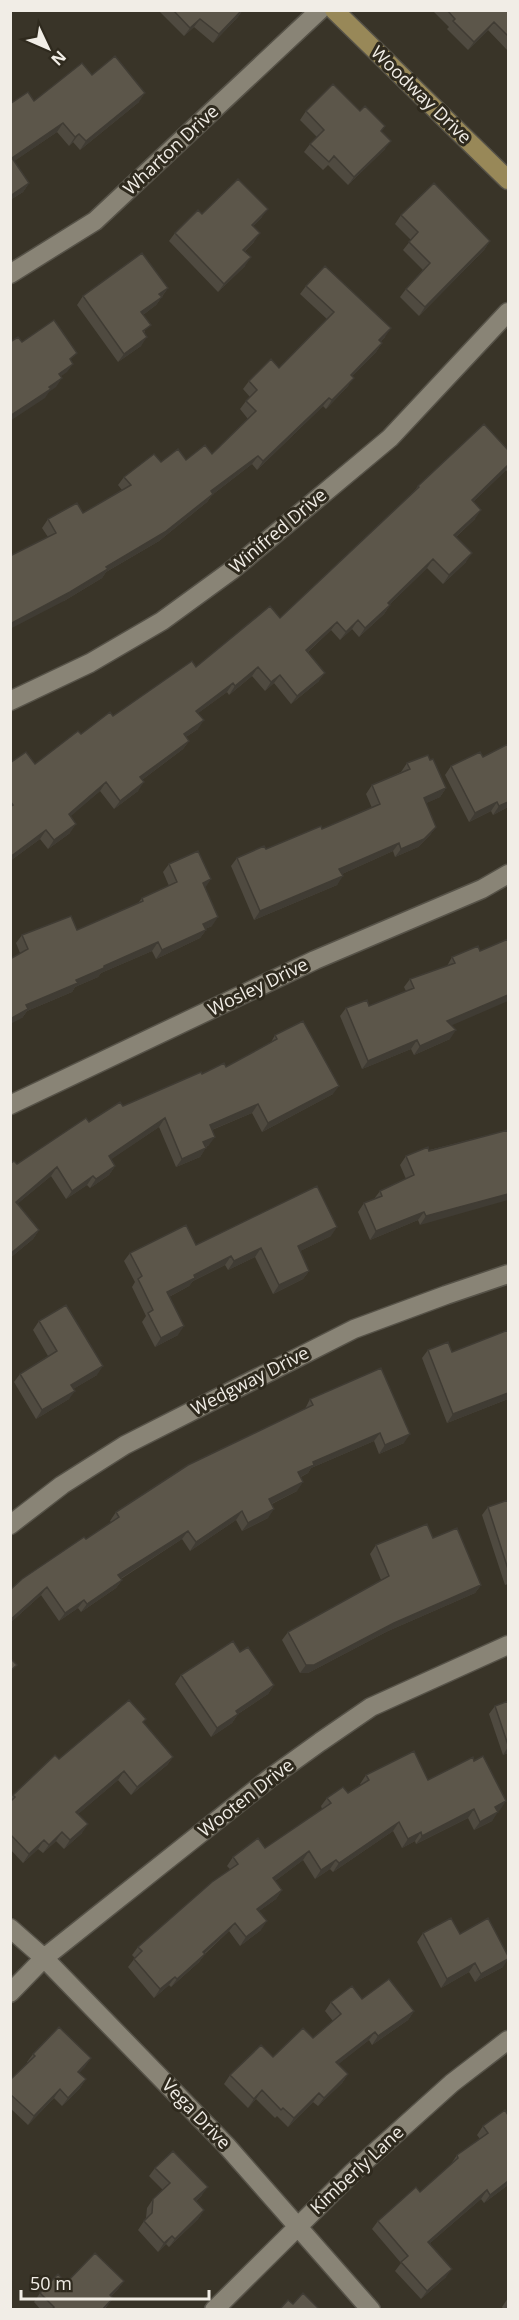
<svg xmlns="http://www.w3.org/2000/svg" width="519" height="2320" viewBox="0 0 519 2320" font-family="'Open Sans',sans-serif">
<style>
.lines{fill:none;stroke-linecap:round;stroke-linejoin:round}
.street-casing{stroke:#565248;stroke-width:21}
.secondary-casing{stroke:#565248;stroke-width:21}
.street{stroke:#898476;stroke-width:18}
.secondary{stroke:#988858;stroke-width:18}
.wall{fill:#4f4a40}
.shaded-wall{fill:#403c34}
.building{fill:#5c564a;stroke:#403c34;stroke-width:1.5}
.labels{text-anchor:middle;stroke-width:6;stroke-linejoin:round;paint-order:stroke}
.street-label{font-size:18px;fill:#f1ede6;stroke:#2f2a1e}
</style>
<rect width="100%" height="100%" fill="#393428"/>
<g class="lines">
<!-- street casing -->
<g class="street-casing">
<path id="street" d="M10,274L95,221L320,10
M10,701L90,663L162,621L232,570L390,438L508,312
M10,1105L315,960L482,889L508,874
M10,1525L62,1485L125,1445L354,1329L446,1295L508,1274
M10,1928L44,1958L226,2145L371,2310
M10,1993L44,1958L270,1778L320,1742L371,1707L508,1645
M214,2310L353,2172L452,2083L508,2040"/>
</g>
<!-- secondary casing -->
<g class="secondary-casing">
<path id="secondary" d="M334,10L508,180"/>
</g>
<!-- street -->
<use href="#street" class="street"/>
<!-- secondary -->
<use href="#secondary" class="secondary"/>
</g>
<!-- wall -->
<path class="wall" d="M158,10H243L237,18L213,43L194,27L184,36Z
M432,10H508V51L488,30L468,50L447,29L449,27Z
M92,75L139,102L80,150L73,142L69,146L57,132L14,161L29,183L23,192L10,200V104L34,101Z
M306,111H360L381,132L385,149L348,185L328,165L323,170L304,152L310,144L317,137L300,120Z
M202,214L262,217L253,226L254,242L245,251V266L218,292L169,241L175,233Z
M401,215L490,241L484,250L419,316L400,297L406,289L423,270L403,250L411,240L395,224Z
M306,286L385,337L380,342L382,343L376,352L352,376L348,386L326,409L323,406L257,470L252,464L212,495L207,502L159,541L106,572L102,578L64,601L48,537L42,528L48,519L83,513L122,490L118,485L124,477L161,462L186,460L212,454L248,419L240,409L246,401L250,397L243,389L249,381L279,368L327,319L300,294Z
M168,288L156,305L143,315L145,334L141,346L118,362L77,305L83,296Z
M508,450V473L506,470L473,502L475,519L456,537L466,562L443,584L427,568L389,605H390L384,614L359,637L352,629L340,640L331,630L308,652L319,681L291,704L274,683L265,691L252,676L229,695L227,692L198,713V729L186,737L189,741L183,749L142,780L138,791L114,809L100,791L70,816V833L48,849L40,839L10,861V763L35,764L81,734L196,667L280,618L412,494L418,486Z
M430,760L446,788L440,797L426,803L436,827L430,835L418,847L395,857L393,851L342,874L337,885L254,920L231,866L237,858L266,849L322,829L372,808L366,794L372,785L401,772L407,763Z
M451,766L508,807L493,815L491,811L469,822L445,775Z
M169,864L205,888L212,926L205,929L206,930L200,938L156,959L152,951L101,973L98,977L75,987L72,992L27,1011L22,1018L20,953L16,943L22,935L77,930L138,903L142,898L169,886L163,872Z
M478,946L451,1025L450,1039L414,1055L411,1049L362,1069L340,1016L346,1008L369,1006L406,991L404,987L410,979L447,966L452,957Z
M275,1035L333,1094L262,1132L252,1113L212,1130L209,1145L206,1147L200,1157L176,1167L159,1127L111,1159L115,1166L109,1175L90,1188L87,1185L66,1199L51,1176L17,1204L39,1230L33,1239L10,1258V1164H17L89,1122L123,1106L202,1074L226,1067L270,1044Z
M508,1130L420,1225L418,1220L370,1240L358,1212L364,1203L374,1199L380,1191L406,1179L400,1165L406,1156Z
M331,1236L300,1251L309,1271L303,1279L273,1294L255,1257L228,1270L225,1265L193,1281L189,1286L169,1297L178,1335L155,1347L142,1322L146,1316L132,1287L135,1282L124,1261L130,1253L196,1245Z
M39,1321L97,1375L73,1389L69,1399L36,1419L14,1382L20,1374L48,1356L33,1330Z
M508,1330V1399L447,1423L422,1358L428,1350L452,1352Z
M310,1399L404,1443L379,1454L374,1441L311,1468L308,1473L301,1477L297,1491L272,1504L268,1518L242,1531L236,1520L190,1551L182,1539L121,1579L122,1580L116,1588L81,1612L78,1608L59,1621L41,1595L10,1623L86,1539L111,1522L110,1521L116,1512L305,1409Z
M508,1500V1584L505,1585L482,1515L488,1507Z
M433,1538L481,1585L475,1593L388,1631L308,1673H300L282,1640L288,1632L381,1580L370,1554L376,1545Z
M240,1652L274,1685L268,1694L238,1714L232,1723L211,1737L175,1684L181,1675Z
M508,1701V1753L503,1755L489,1714L495,1706Z
M146,1719L143,1722L173,1757L167,1765L131,1795L118,1780L78,1814L82,1833L64,1849L56,1841L43,1853L38,1849L23,1863L10,1849V1798L13,1795L59,1759Z
M366,1775L428,1780L500,1810L497,1811L492,1821L474,1830L468,1818L416,1844L415,1841L402,1848L393,1831L333,1872L330,1869L315,1879L303,1860L275,1881L282,1890L276,1899L259,1911L261,1930L240,1946L229,1931L205,1954L199,1962L171,1987L169,1985L154,1998L128,1967L135,1958L132,1955L138,1947L230,1869L227,1866L233,1857L265,1848L322,1809L321,1806L327,1798L348,1793L361,1785L360,1784Z
M423,1933L460,1934L503,1967L475,1982L469,1972L441,1988L417,1942Z
M362,1999L414,2011L408,2020L372,2045L369,2040L338,2064L348,2074L342,2083L318,2106L313,2102L288,2127L277,2116L275,2118L256,2099L248,2108L224,2084L230,2075L273,2057L313,2038L333,2021L325,2011L331,2002Z
M33,2054L91,2058L79,2073L86,2079L80,2088L62,2106L54,2098L28,2125L10,2108V2080L28,2063L27,2062Z
M508,2115V2185L484,2203L481,2199L430,2243L446,2277L421,2299L395,2271L401,2263L372,2229L378,2221L420,2192L451,2164L457,2155L480,2139L477,2135L483,2126Z
M155,2168L202,2195L196,2201L204,2210L198,2219L169,2247L166,2244L158,2252L138,2230L146,2218L147,2208L153,2199L163,2190L149,2176Z
M124,2281L118,2289L111,2296L113,2298L104,2310H41L34,2302L40,2293L66,2283Z
M508,2298V2310H504L502,2307Z"/>
<!-- shaded-wall -->
<path class="shaded-wall" d="M243,10L237,18L213,43L219,34Z
M200,19L194,27L184,36L190,28Z
M494,22L488,30L468,50L474,42Z
M145,93L139,102L80,150L86,141Z
M63,123L57,132L10,164L12,158Z
M79,134L73,142L69,146L75,137Z
M391,141L385,149L348,185L354,177Z
M29,183L23,192L10,200V196Z
M268,209L262,217L246,233L252,225Z
M260,233L254,242L237,258L243,250Z
M490,241L484,250L419,316L425,307Z
M251,257L245,266L218,292L224,284Z
M168,288L162,296L159,294Z
M162,297L156,305L135,321L141,312Z
M391,328L385,337L373,349L379,340Z
M147,337L141,346L118,362L124,354Z
M382,343L376,352L345,383L351,375Z
M73,364L67,372L53,382L59,374Z
M62,378L56,387L49,392L45,398L10,421V416Z
M354,378L348,386L326,409L332,400Z
M329,398L323,406L257,470L263,461Z
M258,456L252,464L212,495L207,502L159,541L106,572L102,578L64,601L10,629V624L106,567L211,491Z
M508,465L506,470L466,509L472,500Z
M481,510L475,519L448,544L454,535Z
M472,553L466,562L443,584L449,575Z
M433,559L427,568L382,612L388,603Z
M390,605L384,614L359,637L365,628Z
M358,620L352,629L340,640L346,632Z
M337,622L331,630L300,659L306,650Z
M258,667L252,676L229,695L235,686Z
M325,673L319,681L291,704L297,696Z
M280,675L274,683L265,691L271,682Z
M233,683L227,692L190,719L196,711Z
M204,720L198,729L178,742L184,734Z
M189,741L183,749L134,786L140,777Z
M106,782L100,791L63,823L69,814Z
M144,782L138,791L114,809L120,801Z
M446,788L440,797L418,807L424,798Z
M497,802L491,811L469,822L475,813Z
M508,802V807L493,815L499,806Z
M76,824L70,833L48,849L54,840Z
M436,827L430,835L418,847L395,857L401,849Z
M46,830L40,839L10,861V857Z
M399,843L393,851L333,878L339,869Z
M343,876L337,885L254,920L260,911Z
M211,879L205,888L197,891L203,883Z
M218,917L212,926L197,933L203,924Z
M206,930L200,938L156,959L162,950Z
M158,942L152,951L101,973L98,977L75,987L72,992L27,1011L22,1018L10,1024V1019L26,1005L104,966Z
M508,995V1001L441,1030L447,1021Z
M456,1030L450,1039L414,1055L420,1046Z
M417,1040L411,1049L362,1069L368,1061Z
M339,1086L333,1094L262,1132L268,1123Z
M258,1104L252,1113L204,1133L210,1125Z
M165,1118L159,1127L103,1165L109,1156Z
M215,1137L209,1145L197,1151L203,1142Z
M206,1148L200,1157L176,1167L182,1159Z
M115,1166L109,1175L90,1188L96,1179Z
M57,1167L51,1176L10,1210L16,1202Z
M93,1176L87,1185L66,1199L72,1191Z
M508,1194V1200L420,1225L426,1216Z
M424,1212L418,1220L370,1240L376,1231Z
M337,1227L331,1236L292,1255L298,1246Z
M39,1230L33,1239L10,1258V1254Z
M261,1248L255,1257L228,1270L234,1261Z
M231,1256L225,1265L193,1281L189,1286L161,1301L167,1292L194,1275Z
M309,1271L303,1279L273,1294L279,1285Z
M184,1326L178,1335L155,1347L161,1338Z
M103,1366L97,1375L65,1394L71,1385Z
M75,1391L69,1399L36,1419L42,1410Z
M508,1393V1399L447,1423L453,1414Z
M380,1433L374,1441L311,1468L308,1473L292,1481L298,1472L313,1462Z
M410,1434L404,1443L379,1454L385,1445Z
M303,1482L297,1491L263,1508L269,1499Z
M274,1509L268,1518L242,1531L248,1523Z
M242,1511L236,1520L190,1551L196,1542Z
M188,1531L182,1539L112,1584L118,1575Z
M122,1580L116,1588L81,1612L87,1604Z
M481,1585L475,1593L388,1631L308,1673H300L306,1665L394,1623Z
M47,1587L41,1595L10,1623V1620Z
M84,1600L78,1608L59,1621L65,1613Z
M274,1685L268,1694L230,1719L236,1711Z
M238,1714L232,1723L211,1737L217,1728Z
M508,1747V1753L503,1755Z
M173,1757L167,1765L131,1795L137,1787Z
M124,1771L118,1780L70,1821L76,1812Z
M506,1801L500,1810L489,1815L495,1807Z
M474,1809L468,1818L416,1844L422,1836Z
M498,1812L492,1821L474,1830L480,1822Z
M399,1822L393,1831L333,1872L339,1863Z
M88,1824L82,1833L64,1849L70,1840Z
M62,1832L56,1841L43,1853L49,1845Z
M421,1832L415,1841L402,1848L408,1839Z
M44,1840L38,1849L23,1863L29,1854Z
M309,1851L303,1860L267,1887L273,1878Z
M336,1860L330,1869L315,1879L321,1870Z
M282,1890L276,1899L251,1917L257,1909Z
M267,1921L261,1930L240,1946L246,1937Z
M235,1923L229,1931L197,1960L203,1952Z
M205,1954L199,1962L171,1987L177,1979Z
M508,1959L503,1967L475,1982L481,1974Z
M475,1963L469,1972L441,1988L447,1979Z
M175,1977L169,1985L154,1998L160,1989Z
M414,2011L408,2020L372,2045L378,2036Z
M375,2032L369,2040L330,2071L336,2062Z
M91,2058L85,2067L72,2080L78,2072Z
M348,2074L342,2083L318,2106L324,2098Z
M86,2079L80,2088L62,2106L68,2098Z
M60,2089L54,2098L28,2125L34,2116Z
M262,2090L256,2099L248,2108L254,2099Z
M319,2093L313,2102L288,2127L294,2118Z
M508,2181V2185L484,2203L490,2195Z
M208,2187L202,2195L188,2208L194,2199Z
M487,2190L481,2199L422,2250L428,2242Z
M204,2210L198,2219L169,2247L175,2239Z
M172,2236L166,2244L158,2252L164,2243Z
M452,2269L446,2277L421,2299L427,2291Z
M124,2281L118,2289L104,2303L110,2295Z"/>
<!-- building -->
<path class="building" d="M173,10H242L219,34L200,19L190,28Z
M447,10H508V36L494,22L474,42L453,21L455,19Z
M115,56L145,93L86,141L79,134L75,137L63,123L12,158L29,183L10,196V104L28,92L34,101L82,63L92,75Z
M333,84L360,111L365,106L385,126L381,131L391,141L354,177L334,156L329,162L310,144L324,130L306,111Z
M238,179L268,209L252,225L260,233L243,250L251,257L224,284L175,233L198,210L202,214Z
M434,183L490,241L425,307L406,289L430,263L409,242L418,232L401,215Z
M142,253L168,288L159,294L162,297L141,312L151,325L143,331L147,337L124,354L83,296Z
M325,266L391,328L379,340L382,343L351,375L354,378L332,400L329,398L263,461L258,456L211,491L213,494L165,532L106,567L108,569L70,592L10,624V556L56,533L48,519L77,503L83,513L131,485L124,477L154,454L161,462L178,449L186,460L205,445L212,454L256,411L246,401L257,390L249,381L271,359L279,368L334,312L306,286Z
M54,320L77,353L70,359L73,364L59,374L62,378L49,387L51,389L10,416V342L18,337L22,342Z
M484,424L508,450V465L472,500L481,510L454,535L472,553L449,575L433,559L388,603L390,605L365,628L358,620L346,632L337,622L306,650L325,673L297,696L280,675L271,682L258,667L235,686L233,683L196,711L204,720L184,734L189,741L140,777L144,782L120,801L106,782L69,814L76,824L54,840L46,830L10,857V807L13,805L10,801V763L26,752L35,764L78,731L81,734L110,712L113,716L192,661L196,667L270,606L280,618L419,487L418,486Z
M508,744V802L499,806L497,802L475,813L451,766L480,752L483,757Z
M428,755L430,760L433,759L446,788L424,798L436,827L424,839L401,849L399,843L339,869L343,876L260,911L237,858L264,846L266,849L321,826L322,829L380,804L372,785L410,769L407,763Z
M198,851L211,879L203,883L218,917L203,924L206,930L162,950L158,942L104,966V968L76,980L78,983L26,1005L28,1009L10,1019V959L28,949L22,935L71,916L77,930L143,901L142,898L177,882L169,864Z
M508,939V995L447,1021L456,1030L420,1046L417,1040L368,1061L346,1008L367,1000L369,1006L414,988L410,979L455,963L452,957L478,946L480,951Z
M303,1021L339,1086L268,1123L258,1104L210,1125L215,1137L203,1142L206,1148L182,1159L165,1118L109,1156L115,1166L96,1179L93,1176L72,1191L57,1167L16,1202L39,1230L10,1254V1164L14,1161L17,1164L86,1118L89,1122L120,1102L123,1106L201,1072L202,1074L224,1063L226,1067L277,1039L275,1035Z
M508,1130V1194L426,1216L424,1212L376,1231L364,1203L382,1196L380,1191L414,1175L406,1156L428,1147L429,1151Z
M317,1186L337,1227L298,1246L309,1271L279,1285L261,1248L234,1261L231,1256L194,1275L195,1278L167,1292L184,1326L161,1338L148,1313L153,1310L138,1279L142,1276L130,1253L186,1225L196,1245Z
M66,1305L103,1366L71,1385L75,1391L42,1410L20,1374L57,1351L39,1321Z
M508,1330V1393L453,1414L428,1350L448,1342L452,1352Z
M381,1368L410,1434L385,1445L380,1433L313,1462L314,1465L298,1472L303,1482L269,1499L274,1509L248,1523L242,1511L196,1542L188,1531L118,1575L122,1580L87,1604L84,1600L65,1613L47,1587L10,1620V1590L22,1579L84,1537L86,1539L119,1517L116,1512L188,1465L313,1405L310,1399Z
M508,1500V1569L488,1507Z
M427,1524L433,1538L457,1528L481,1585L394,1623L314,1665H306L288,1632L389,1576L376,1545Z
M233,1641L240,1652L248,1647L274,1685L236,1711L238,1714L217,1728L181,1675Z
M10,1658L17,1665L10,1671Z
M129,1700L146,1719L143,1722L173,1757L137,1787L124,1771L76,1812L88,1824L70,1840L62,1832L49,1845L44,1840L29,1854L10,1834V1802L15,1797L13,1795L55,1755L59,1759Z
M508,1701V1745L495,1706Z
M414,1751L428,1780L473,1757L474,1761L483,1756L506,1801L495,1807L498,1812L480,1822L474,1809L422,1836L421,1832L408,1839L399,1822L339,1863L336,1860L321,1870L309,1851L273,1878L282,1890L257,1909L267,1921L246,1937L235,1923L203,1952L205,1954L177,1979L175,1977L160,1989L134,1959L142,1951L138,1947L212,1882L238,1864L233,1857L258,1838L265,1848L331,1803L327,1798L343,1787L348,1793L369,1780L366,1775Z
M451,1918L460,1934L488,1918L508,1956V1959L481,1974L475,1963L447,1979L423,1933Z
M389,1979L414,2011L378,2036L375,2032L336,2062L348,2074L324,2098L319,2093L294,2118L283,2108L281,2110L262,2090L254,2099L230,2075L261,2045L273,2057L303,2028L313,2038L341,2014L331,2002L352,1986L362,1999Z
M59,2027L91,2058L78,2072L86,2079L68,2098L60,2089L34,2116L10,2094V2080L35,2056L33,2054Z
M505,2110L508,2115V2181L490,2195L487,2190L428,2242L452,2269L427,2291L401,2262L408,2256L378,2221L416,2187L420,2192L458,2158L457,2155L488,2133L483,2126Z
M173,2151L208,2187L194,2199L204,2210L175,2239L172,2236L164,2243L144,2221L152,2213L153,2199L170,2183L155,2168Z
M95,2253L124,2281L110,2295L113,2298L102,2310H52L54,2307L40,2293L58,2274L66,2283Z
M303,2293L320,2310H279L288,2300L293,2304Z"/>
<g class="labels">
<!-- street labels -->
<g class="street-label">
<text transform="translate(421 95) rotate(44)" y="6">Woodway Drive</text>
<text transform="translate(171 150) rotate(-43)" y="6">Wharton Drive</text>
<text transform="translate(278 531) rotate(-40)" y="6">Winifred Drive</text>
<text transform="translate(258 987) rotate(-26)" y="6">Wosley Drive</text>
<text transform="translate(250 1381) rotate(-27)" y="6">Wedgway Drive</text>
<text transform="translate(246 1798) rotate(-38)" y="6">Wooten Drive</text>
<text transform="translate(196 2114) rotate(46)" y="6">Vega Drive</text>
<text transform="translate(357 2170) rotate(-43)" y="6">Kimberly Lane</text>
</g>
</g>
<!-- border -->
<rect width="519" height="2320" fill="none" stroke="#f1ede6" stroke-width="24"/>
<!-- north arrow -->
<g transform="translate(48 48) rotate(134)" stroke="#2f2a1e" stroke-width="4.5" paint-order="stroke">
<path d="M0-4.5L10 22L0 15L-10 22Z" fill="#f1ede6"/>
<text y="-9" font-size="16" font-weight="bold" text-anchor="middle" fill="#f1ede6">N</text>
</g>
<!-- scale -->
<path d="M21 2290v9h188v-9" fill="none" stroke="#f1ede6" stroke-width="3"/>
<text x="30" y="2290" font-size="18" fill="#f1ede6" stroke="#2f2a1e" stroke-width="4.5" paint-order="stroke">50 m</text>
</svg>
